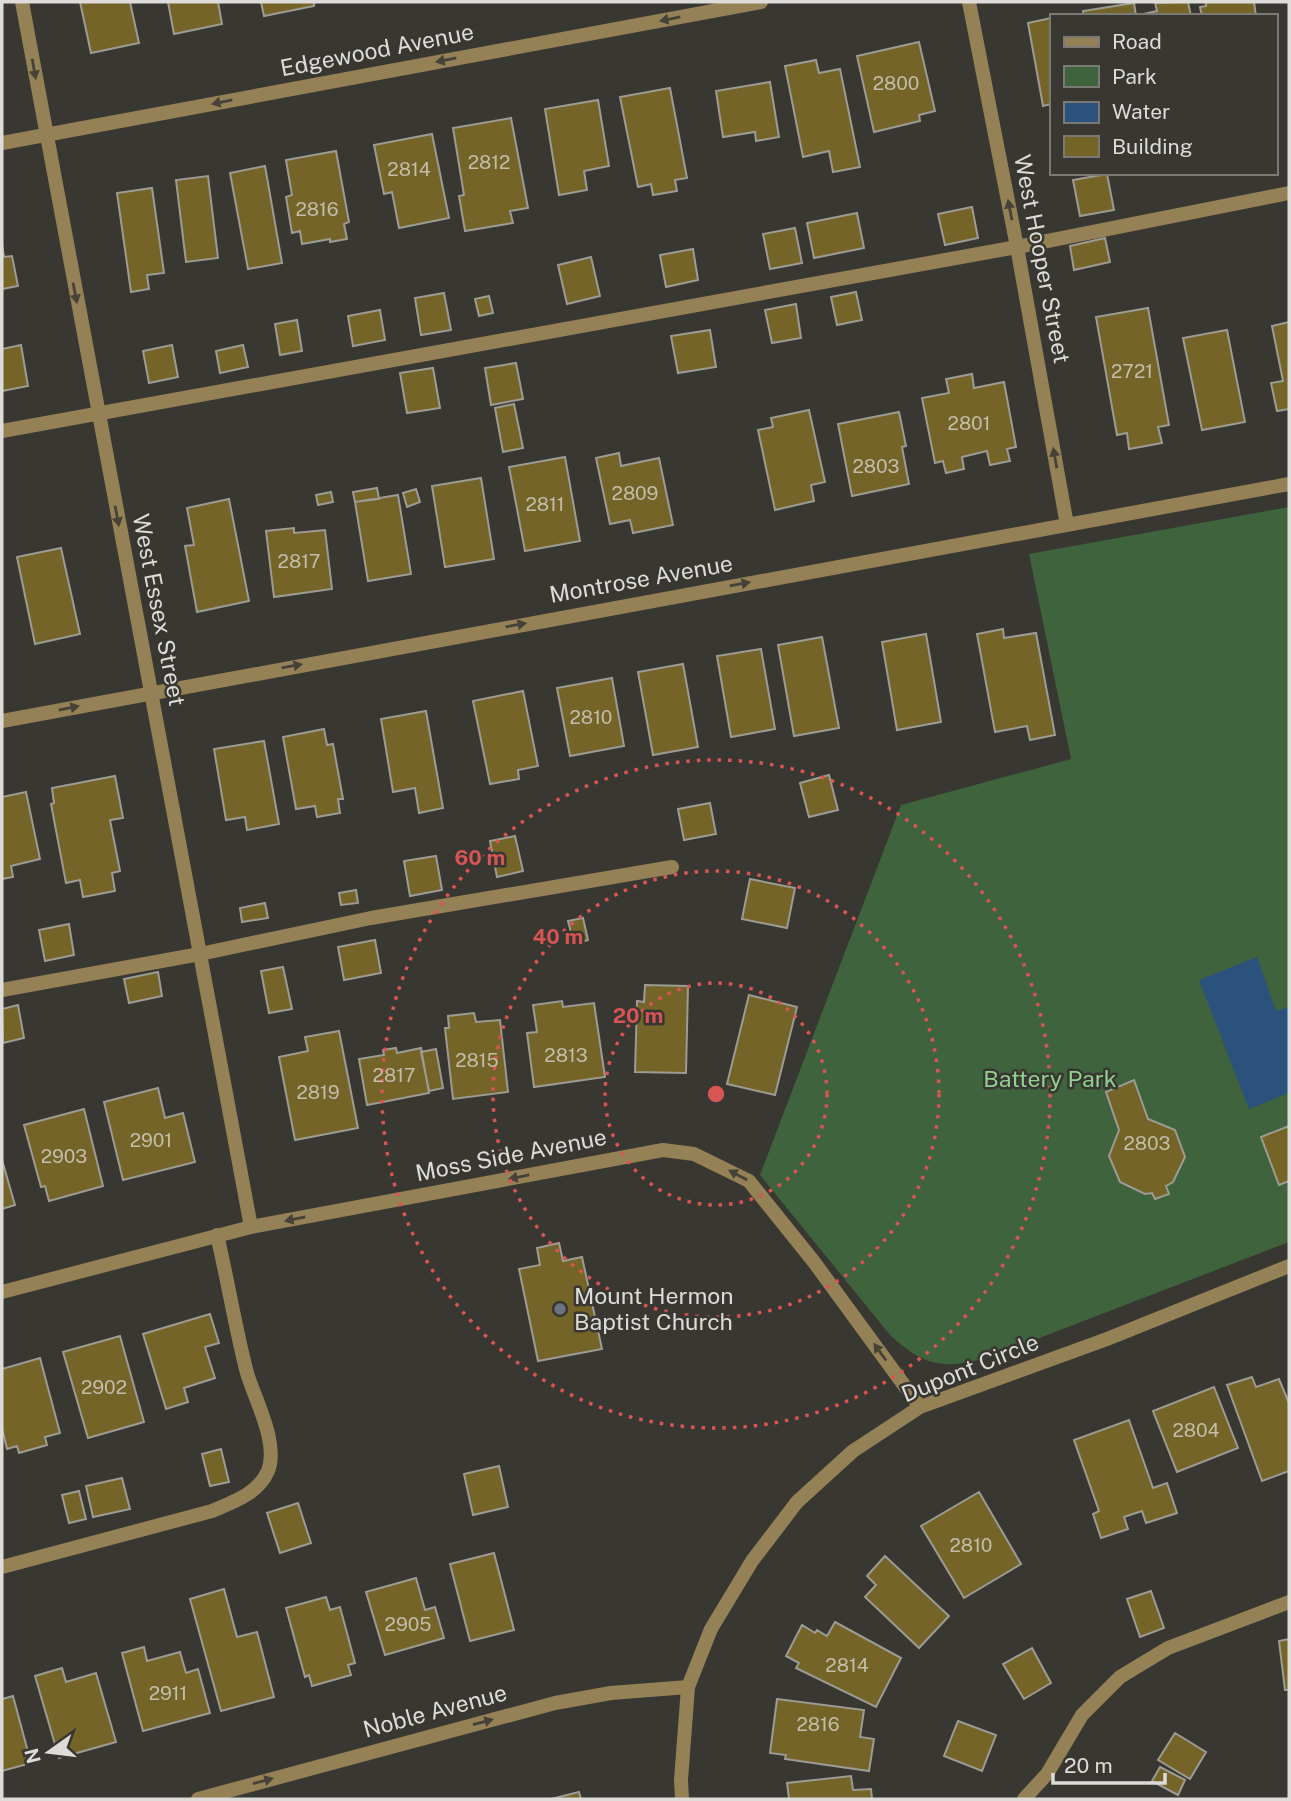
<svg xmlns="http://www.w3.org/2000/svg" width="1291" height="1801" viewBox="0 0 1291 1801" font-family="'Public Sans',sans-serif">
<style>
.green{fill:#3e633d}
.water{fill:#2b527c}
.building{fill:#756427;stroke:#9c9b94;stroke-width:2}
.lines{fill:none;stroke-linecap:round;stroke-linejoin:round}
.service{stroke:#948156;stroke-width:14}
.minor{stroke:#948156;stroke-width:14}
.oneway{fill:#464237}
.ring{fill:none;stroke:#d85554;stroke-width:3.5;stroke-dasharray:3.5 7}
.worship-dot{fill:#6b7280;stroke:#383731;stroke-width:2.5}
.labels{text-anchor:middle;stroke-width:5;stroke-linejoin:round;paint-order:stroke}
.number-label{font-size:19px;fill:#c3beac}
.street-label{font-size:23px;fill:#dddcd8;stroke:#383731}
.park-label{font-size:23px;fill:#90d18f;stroke:#383731}
.poi-label{font-size:23px;fill:#dddcd8;stroke:#383731;text-anchor:start}
.centre{fill:#d85554;stroke:#383731;stroke-width:3.5}
.ring-label{font-size:21px;text-anchor:middle;font-weight:bold;fill:#d85554;stroke:#383731;stroke-width:5;stroke-linejoin:round;paint-order:stroke}
</style>
<rect width="100%" height="100%" fill="#383731"/>
<!-- green -->
<path class="green" d="M1289,507V1242L995,1355C947,1370 927,1369 890,1335L760,1175L901,805L1071,759L1029,554Z"/>
<!-- water -->
<path class="water" d="M1257,957L1276,1011L1289,1007V1093L1249,1109L1199,980Z"/>
<!-- building -->
<path class="building" d="M80,2H130L139,43L91,53Z
M168,2H218L222,24L174,34Z
M261,2H314V6L264,16Z
M1188,2L1191,16H1143V14L1157,11L1155,3Z
M1206,2H1254L1256,16H1202L1200,7L1206,6Z
M1134,3L1136,16H1084L1083,11Z
M1051,18V104L1043,106L1028,23Z
M919,42L935,111L919,115L920,121L874,132L857,56Z
M816,60L819,73L840,69L860,167L833,172L829,151L803,157L785,66Z
M770,82L779,137L756,141L755,132L723,137L716,91Z
M670,88L687,178L675,180L677,191L653,195L651,184L638,187L620,97Z
M598,100L609,166L584,171L587,190L559,195L545,109Z
M511,118L528,208L510,211L513,223L465,231L459,196L464,195L453,128Z
M432,134L449,218L399,228L392,192L384,194L374,145Z
M336,151L349,222L344,224L347,239L330,242V239L302,244L300,231L292,233L286,197L292,195L286,160Z
M265,166L282,263L248,269L230,173Z
M1107,174L1114,210L1080,216L1073,180Z
M208,176L218,258L186,262L176,180Z
M152,188L164,273L147,275L149,289L131,292L117,193Z
M972,207L978,238L945,245L938,214Z
M857,213L864,248L814,258L807,223Z
M795,228L802,263L770,269L763,234Z
M1105,238L1110,262L1074,270L1070,246Z
M2,244L4,257L12,256L18,286L2,289Z
M693,249L698,280L666,287L660,255Z
M591,257L600,296L567,304L558,265Z
M856,292L862,320L837,325L831,297Z
M444,293L451,330L421,335L415,298Z
M489,296L493,313L479,316L475,299Z
M796,304L801,338L772,343L765,310Z
M1148,308L1169,425L1158,427L1162,443L1129,449L1127,433L1117,435L1096,317Z
M380,310L385,340L353,346L348,316Z
M297,320L302,351L280,355L275,324Z
M1289,322V409L1277,411L1271,383L1283,381L1272,326Z
M710,330L716,367L678,373L671,336Z
M1227,330L1245,422L1202,430L1183,338Z
M21,345L28,386L2,391V349Z
M172,345L178,377L149,383L143,351Z
M243,345L248,367L220,373L216,351Z
M516,363L523,399L491,405L485,368Z
M433,368L440,408L407,413L400,373Z
M972,374L974,388L1004,382L1016,447L1007,449L1010,461L990,465L987,451L962,457L964,469L946,473L943,461L935,463L922,398L949,393L946,379Z
M514,404L523,448L503,452L495,408Z
M809,410L825,482L811,485L814,501L775,510L758,430L773,427L771,418Z
M899,412L906,446L902,447L909,484L852,496L838,424Z
M619,453L621,466L659,458L673,525L633,533L630,520L610,524L596,458Z
M565,457L580,541L525,551L509,467Z
M481,478L494,559L445,567L432,486Z
M377,488L379,499L355,502L353,492Z
M416,489L420,502L407,507L403,493Z
M331,492L333,502L318,505L316,495Z
M398,495L411,574L368,581L355,502Z
M229,499L249,601L197,612L185,546L194,545L187,508Z
M294,528V533L325,530L332,589L274,597L266,531Z
M61,548L80,634L35,644L17,557Z
M1003,629L1004,638L1036,633L1055,735L1030,740L1027,726L995,732L977,634Z
M926,634L941,722L897,730L882,642Z
M822,637L839,728L794,736L778,645Z
M761,649L775,729L731,737L717,656Z
M683,664L698,747L653,755L638,672Z
M612,678L624,746L570,756L557,688Z
M523,691L538,766L518,770L519,779L490,784L473,701Z
M426,711L443,808L419,813L415,788L393,792L381,719Z
M324,729L327,745L333,744L343,799H338L340,813L317,817L315,806L296,809L283,737Z
M264,741L279,824L247,830L245,817L226,820L214,749Z
M829,775L838,810L809,817L800,783Z
M115,776L123,818L110,820L120,871L112,873L115,891L83,897L80,880L66,883L51,804L54,803L52,788Z
M26,792L40,859L11,866L13,877L2,879V797Z
M710,803L716,834L684,840L678,809Z
M515,836L523,871L497,877L490,841Z
M436,856L442,890L410,896L404,861Z
M750,879L795,888L787,928L742,919Z
M356,890L358,903L341,905L339,893Z
M265,903L268,918L242,922L240,908Z
M583,918L588,940L574,944L568,921Z
M69,924L74,955L45,961L39,930Z
M375,940L381,973L344,980L338,947Z
M283,967L292,1009L269,1013L261,971Z
M158,972L162,996L129,1003L124,979Z
M645,985L688,986L686,1073L635,1072L637,1001L644,1002Z
M749,995L797,1007L775,1095L727,1084Z
M562,1001L563,1007L594,1003L605,1077L534,1087L527,1033L537,1032L533,1005Z
M18,1005L24,1038L3,1043L2,1009Z
M474,1013L476,1022L500,1020L508,1092L453,1099L445,1028H449L448,1016Z
M339,1031L358,1128L295,1140L279,1057L308,1051L305,1037Z
M396,1048L397,1053L421,1048L429,1093L367,1105L359,1059L384,1055L383,1050Z
M436,1049L443,1088L429,1091L421,1052Z
M1134,1080L1148,1119L1175,1130L1185,1157L1173,1182L1166,1186L1169,1194L1155,1199L1152,1193L1145,1194L1120,1182L1109,1156L1119,1130L1106,1092Z
M158,1088L165,1118L183,1113L195,1162L123,1180L104,1102Z
M84,1109L103,1186L49,1201L45,1186L41,1187L24,1125Z
M1289,1126V1181L1279,1185L1261,1137Z
M2,1160L15,1205L2,1209Z
M559,1243L563,1261L582,1257L602,1349L538,1361L519,1269L540,1265L537,1248Z
M210,1314L219,1343L205,1347L215,1378L184,1388L188,1402L166,1409L143,1334Z
M120,1336L144,1422L88,1438L63,1352Z
M40,1358L60,1433L45,1437L47,1445L19,1453L17,1446L7,1449L2,1428V1369Z
M1252,1377L1256,1387L1279,1379L1289,1403V1471L1262,1481L1227,1385Z
M1214,1387L1238,1448L1177,1472L1153,1411Z
M1129,1420L1153,1488L1167,1483L1177,1513L1146,1523L1142,1511L1124,1517L1128,1529L1101,1538L1093,1514L1099,1511L1074,1440Z
M221,1449L229,1482L210,1486L202,1454Z
M499,1466L508,1507L473,1515L464,1474Z
M122,1478L130,1509L93,1517L86,1486Z
M79,1491L86,1519L69,1523L62,1495Z
M979,1492L1021,1564L964,1598L921,1526Z
M298,1503L311,1543L280,1553L267,1513Z
M494,1553L514,1630L470,1641L450,1564Z
M885,1556L949,1616L919,1648L865,1597L876,1585L867,1576Z
M416,1578L425,1610L435,1607L444,1638L385,1655L366,1592Z
M224,1589L237,1637L257,1632L274,1697L221,1711L190,1599Z
M1151,1591L1164,1628L1140,1637L1127,1599Z
M326,1597L330,1610L340,1607L355,1663L348,1665L351,1675L312,1686L309,1675L305,1677L286,1608Z
M835,1622L901,1658L876,1707L796,1668L799,1663L786,1656L802,1625L815,1633L817,1630L827,1636Z
M1289,1639V1690H1285L1279,1641Z
M144,1647L147,1661L180,1652L186,1673L198,1669L210,1713L143,1731L122,1653Z
M1032,1648L1051,1683L1024,1699L1003,1664Z
M62,1668L66,1682L96,1673L116,1742L59,1758L35,1676Z
M13,1696L31,1763L2,1771V1699Z
M777,1699L864,1710L860,1737L874,1739L869,1771L785,1759L786,1755L770,1753Z
M958,1721L996,1735L982,1771L944,1756Z
M1175,1733L1206,1752L1190,1779L1158,1760Z
M1160,1767L1185,1780L1178,1795L1152,1781Z
M851,1776L853,1790L871,1789L872,1799H789L787,1783Z
M579,1792L581,1799H551Z"/>
<g class="lines">
<!-- service -->
<path class="service" d="M2,431L1017,247L1289,193
M2,990L200,954L371,918L672,867
M2,1567L212,1511C233,1502 258,1494 268,1471C279,1443 255,1400 247,1373C235,1327 228,1281 217,1235
M1024,1799L1047,1774L1082,1715L1120,1677L1168,1648L1289,1602"/>
<!-- minor -->
<path class="minor" d="M22,2L251,1227
M969,2L1017,247L1067,525
M2,143L761,2
M2,721L1289,484
M2,1292L251,1227L663,1150L694,1154L749,1181L814,1262L920,1407
M198,1799L555,1703L611,1693L688,1687
M682,1799L681,1780L688,1687L711,1629L752,1561L797,1502L853,1451L920,1407L1107,1339L1289,1266"/>
</g>
<!-- one-way arrows -->
<defs><path id="oneway-solid" d="M-6-.8H1V-3.2L6.5 0L1 3.2V.8H-6Z" transform="scale(1.75)"/></defs>
<g class="oneway">
<use href="#oneway-solid" transform="translate(670 19) rotate(169)"/>
<use href="#oneway-solid" transform="translate(446 60) rotate(169)"/>
<use href="#oneway-solid" transform="translate(34 69) rotate(80)"/>
<use href="#oneway-solid" transform="translate(222 102) rotate(169)"/>
<use href="#oneway-solid" transform="translate(1010 210) rotate(-101)"/>
<use href="#oneway-solid" transform="translate(75 293) rotate(79)"/>
<use href="#oneway-solid" transform="translate(1055 458) rotate(-100)"/>
<use href="#oneway-solid" transform="translate(117 516) rotate(79)"/>
<use href="#oneway-solid" transform="translate(740 584) rotate(-10)"/>
<use href="#oneway-solid" transform="translate(516 625) rotate(-10)"/>
<use href="#oneway-solid" transform="translate(292 666) rotate(-10)"/>
<use href="#oneway-solid" transform="translate(69 708) rotate(-11)"/>
<use href="#oneway-solid" transform="translate(738 1175) rotate(-152)"/>
<use href="#oneway-solid" transform="translate(519 1177) rotate(169)"/>
<use href="#oneway-solid" transform="translate(295 1219) rotate(169)"/>
<use href="#oneway-solid" transform="translate(880 1352) rotate(-126)"/>
<use href="#oneway-solid" transform="translate(483 1722) rotate(-15)"/>
<use href="#oneway-solid" transform="translate(263 1781) rotate(-15)"/>
</g>
<!-- distance rings -->
<g class="ring">
<circle cx="716" cy="1094" r="111"/>
<circle cx="716" cy="1094" r="223"/>
<circle cx="716" cy="1094" r="334"/>
</g>
<!-- markers -->
<circle class="worship-dot" cx="560" cy="1309" r="7"/>
<g class="labels">
<!-- number labels -->
<g class="number-label">
<text x="896" y="90">2800</text>
<text x="489" y="169">2812</text>
<text x="409" y="176">2814</text>
<text x="317" y="216">2816</text>
<text x="1132" y="378">2721</text>
<text x="969" y="430">2801</text>
<text x="876" y="473">2803</text>
<text x="635" y="500">2809</text>
<text x="545" y="511">2811</text>
<text x="299" y="568">2817</text>
<text x="591" y="724">2810</text>
<text x="566" y="1062">2813</text>
<text x="477" y="1067">2815</text>
<text x="394" y="1082">2817</text>
<text x="318" y="1099">2819</text>
<text x="151" y="1147">2901</text>
<text x="1147" y="1150">2803</text>
<text x="64" y="1163">2903</text>
<text x="104" y="1394">2902</text>
<text x="1196" y="1437">2804</text>
<text x="971" y="1552">2810</text>
<text x="408" y="1631">2905</text>
<text x="847" y="1672">2814</text>
<text x="168" y="1700">2911</text>
<text x="818" y="1731">2816</text>
</g>
<!-- street labels -->
<g class="street-label">
<text transform="translate(377 50) rotate(-11)" y="8">Edgewood Avenue</text>
<text transform="translate(1042 259) rotate(79)" y="8">West Hooper Street</text>
<text transform="translate(641 579) rotate(-10)" y="8">Montrose Avenue</text>
<text transform="translate(159 610) rotate(79)" y="8">West Essex Street</text>
<text transform="translate(511 1155) rotate(-11)" y="8">Moss Side Avenue</text>
<text transform="translate(970 1368) rotate(-22)" y="8">Dupont Circle</text>
<text transform="translate(435 1711) rotate(-15)" y="8">Noble Avenue</text>
</g>
<!-- park labels -->
<g class="park-label">
<text x="1050" y="1087">Battery Park</text>
</g>
<!-- poi labels -->
<g class="poi-label">
<text x="574" y="1304">Mount Hermon<tspan x="574" dy="26">Baptist Church</tspan></text>
</g>
</g>
<circle cx="716" cy="1094" r="10" class="centre"/>
<g class="ring-label">
<text x="480" y="865">60 m</text>
<text x="558" y="944">40 m</text>
<text x="638" y="1023">20 m</text>
</g>
<!-- border -->
<rect width="1291" height="1801" fill="none" stroke="#dddcd8" stroke-width="7"/>
<!-- legend -->
<rect x="1050" y="14" width="228" height="161" fill="#383731" stroke="#7a7974" stroke-width="2"/>
<rect x="1064" y="37" width="35" height="10" fill="#948156" stroke="#7a7974" stroke-width="2"/>
<text x="1112" y="49" font-size="21" fill="#dddcd8">Road</text>
<rect x="1064" y="66" width="35" height="21" fill="#3e633d" stroke="#7a7974" stroke-width="2"/>
<text x="1112" y="84" font-size="21" fill="#dddcd8">Park</text>
<rect x="1064" y="102" width="35" height="21" fill="#2b527c" stroke="#7a7974" stroke-width="2"/>
<text x="1112" y="119" font-size="21" fill="#dddcd8">Water</text>
<rect x="1064" y="136" width="35" height="21" fill="#756427" stroke="#7a7974" stroke-width="2"/>
<text x="1112" y="154" font-size="21" fill="#dddcd8">Building</text>
<!-- north arrow -->
<g transform="translate(49 1752) rotate(256)" stroke="#383731" stroke-width="5" paint-order="stroke">
<path d="M0-5L12 26L0 18L-12 26Z" fill="#dddcd8"/>
<text y="-10" font-size="19" font-weight="bold" text-anchor="middle" fill="#dddcd8">N</text>
</g>
<!-- scale -->
<path d="M1053 1773v10h112v-10" fill="none" stroke="#dddcd8" stroke-width="3.5"/>
<text x="1064" y="1773" font-size="21" fill="#dddcd8" stroke="#383731" stroke-width="5" paint-order="stroke">20 m</text>
</svg>
